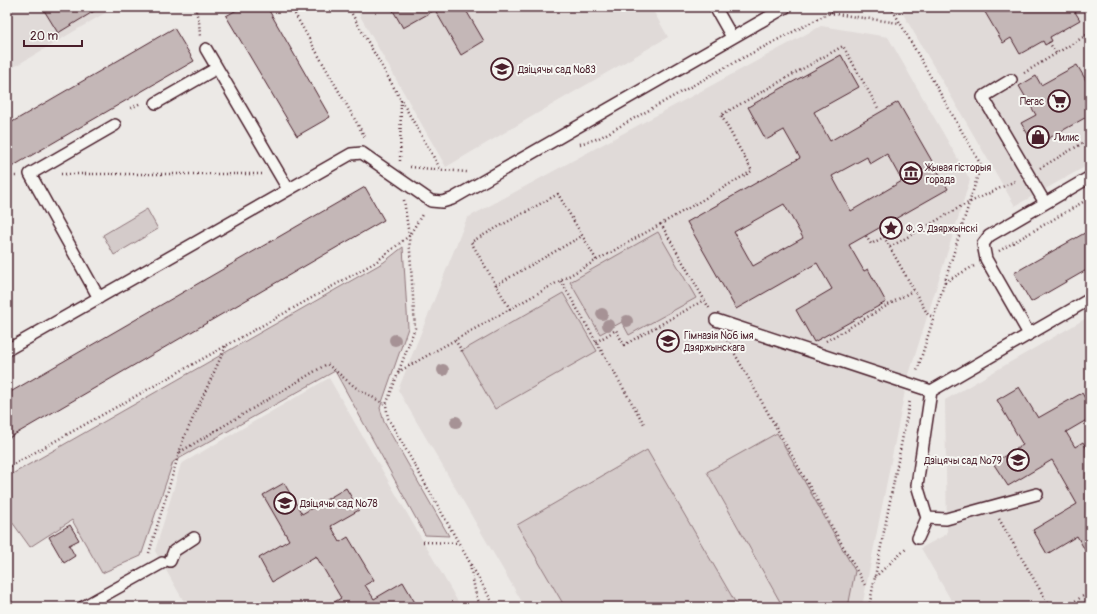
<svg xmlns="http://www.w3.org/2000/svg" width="1097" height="614" viewBox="0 0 1097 614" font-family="Pangolin,sans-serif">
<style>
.built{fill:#e0dad8}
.green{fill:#d4cbca;stroke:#8f757a}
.building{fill:#c4b7b7;stroke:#4a1f2b;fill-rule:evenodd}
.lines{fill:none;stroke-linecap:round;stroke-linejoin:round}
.service-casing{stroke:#4a1f2b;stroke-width:14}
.path{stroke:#4a1f2b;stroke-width:2.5;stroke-dasharray:1 3;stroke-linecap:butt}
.service{stroke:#f6f6f2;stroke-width:11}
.tree{fill:#a69295}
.labels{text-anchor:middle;stroke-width:4;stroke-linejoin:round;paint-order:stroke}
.poi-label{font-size:10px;fill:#4a1f2b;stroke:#f6f6f2;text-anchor:start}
</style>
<rect width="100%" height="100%" fill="#ece9e6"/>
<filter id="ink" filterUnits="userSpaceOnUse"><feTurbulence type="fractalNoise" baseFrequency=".025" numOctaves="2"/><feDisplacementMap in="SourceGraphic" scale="8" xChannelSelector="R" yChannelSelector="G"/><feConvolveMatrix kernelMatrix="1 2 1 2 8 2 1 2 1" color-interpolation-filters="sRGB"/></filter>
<g filter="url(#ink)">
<!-- built -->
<path class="built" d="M7,7H115L7,71Z
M355,7H651L668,37L446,167Z
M899,7H1090V164L1015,206Z
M821,26L888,37L970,180L907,381L862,607H525L398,390L467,218Z
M1090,316V607H955L921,548L947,534L945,400Z
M329,378L461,607H187L155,551L181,464Z"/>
<!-- green -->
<path class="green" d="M147,209L158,229L114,255L103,235Z
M658,232L696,298L629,335L622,322L600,334L570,282Z
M403,247L408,328L380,408L384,422L449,536L425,535L335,371L173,462L141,556L102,573L72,520L30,547L7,515V477L384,262Z
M563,293L597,351L495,409L462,351Z
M777,433L855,571L848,607H783L707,472Z
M647,450L738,607H565L517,525Z"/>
<!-- building -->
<path class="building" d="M42,7H101L58,33Z
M242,7H267L330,117L297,136L226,16Z
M391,7H475L467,12L484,41L461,55L435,10L403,28Z
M484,7H494L487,11Z
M982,7H1072L1080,20L1050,37L1052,41L1045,45L1043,41L1020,54L1011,38L1003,43Z
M174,28L194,61L8,169L7,125Z
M841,55L859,87L814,112L830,141L898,102L948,189L849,245L864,271L868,269L886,302L814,342L796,310L832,289L817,263L736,309L687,222L800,158L784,130L766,140L748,107ZM887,154L902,181L851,211L832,176L867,157L870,164ZM784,204L803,238L753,266L734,232Z
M1077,65L1090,87V115L1035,146L1021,123L1036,115L1019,86L1036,76L1041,85Z
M365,187L384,220L7,439V394Z
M1090,230V268L1031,302L1014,273Z
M1019,387L1038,418L1082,393L1090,407V418L1066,432L1075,447L1083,442L1090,454V559L1077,536L1047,554L1033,530L1077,504L1052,460L1008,486L993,463L1023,445L997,400Z
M284,483L302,514L346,488L359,510L331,526L340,542L348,537L369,572L374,580L365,585L374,599L403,582L417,606L415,607H326L341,598L316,556L272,582L259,558L289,540L263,495Z
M70,525L79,540L69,545L75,556L64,563L49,537Z"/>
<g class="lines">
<!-- service casing -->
<g class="service-casing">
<path id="service" d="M715,7L732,37
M206,49L288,189
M1011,80L983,97L1045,203
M156,103L217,68
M99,298L30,174L115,125
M716,320L931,391
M1029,334L986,259L983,244L989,236L1090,177
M7,350L351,154L362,153L431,201L442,202L452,199L786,7
M1037,494L946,519L927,518L917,485L931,391L1090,299
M918,538L927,518
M170,561L174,551L194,538
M83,607L162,563"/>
</g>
<!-- path -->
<path class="path" d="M197,7L196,12L199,21L200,36
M291,7L366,139
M348,7L441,170
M891,7L981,165L917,371
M1085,7L1090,16
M1075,12L1083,7
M829,13L899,23
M1049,42L1056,53
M1024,73L1090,33
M131,108L141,103
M580,144L599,138L733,63L829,13L846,7
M400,161L401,100
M410,167L467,172
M1040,168L1090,139
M61,174H262
M7,175L11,176H17
M7,189L11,176
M404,200L409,236L415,328L386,405L388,418L495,607
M866,236L871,244L884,237L928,315L934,317
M890,247L962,206L1015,181
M999,251L1090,198
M561,281L644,424
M945,282L974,266
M496,285L582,236
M709,308L661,224L752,171L721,115L843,46L878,108
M510,309L471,242L558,194L597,261
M455,340L462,351
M727,340L866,587
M826,341L914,290
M596,342L616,330L624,345L704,300
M398,372L661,224
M180,452L327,364L355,387L386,405
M7,468L376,262L409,236L423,213
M999,519L1050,607
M423,542L459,543
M149,553L183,440L226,346
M470,565L476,595L481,607
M875,577L907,548
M869,607L910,400
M1065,607L1090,592"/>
<!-- service -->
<use href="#service" class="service"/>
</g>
<!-- trees -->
<g class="tree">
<circle cx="602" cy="314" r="6"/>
<circle cx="627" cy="321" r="6"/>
<circle cx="608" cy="325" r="6"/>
<circle cx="395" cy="340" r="6"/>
<circle cx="443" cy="370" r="6"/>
<circle cx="456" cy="422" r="6"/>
</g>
</g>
<!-- icons -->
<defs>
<g id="school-ring" transform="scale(1.15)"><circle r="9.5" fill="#f6f6f2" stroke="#4a1f2b" stroke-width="1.5"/><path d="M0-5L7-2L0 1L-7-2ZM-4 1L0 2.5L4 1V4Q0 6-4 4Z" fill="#4a1f2b"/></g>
<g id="supermarket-ring" transform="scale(1.15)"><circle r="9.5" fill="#f6f6f2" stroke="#4a1f2b" stroke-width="1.5"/><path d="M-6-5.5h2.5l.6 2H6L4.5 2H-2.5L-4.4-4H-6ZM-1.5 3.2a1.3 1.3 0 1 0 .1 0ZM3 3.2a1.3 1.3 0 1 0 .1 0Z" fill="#4a1f2b"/></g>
<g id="shop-ring" transform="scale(1.15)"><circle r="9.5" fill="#f6f6f2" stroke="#4a1f2b" stroke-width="1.5"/><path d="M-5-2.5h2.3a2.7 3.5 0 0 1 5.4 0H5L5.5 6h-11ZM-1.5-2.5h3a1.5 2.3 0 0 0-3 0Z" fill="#4a1f2b"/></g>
<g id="museum-ring" transform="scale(1.15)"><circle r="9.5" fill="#f6f6f2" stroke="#4a1f2b" stroke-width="1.5"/><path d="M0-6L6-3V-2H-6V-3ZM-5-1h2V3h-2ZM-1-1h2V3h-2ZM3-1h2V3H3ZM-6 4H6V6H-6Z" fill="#4a1f2b"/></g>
<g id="sight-ring" transform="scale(1.15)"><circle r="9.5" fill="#f6f6f2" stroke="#4a1f2b" stroke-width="1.5"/><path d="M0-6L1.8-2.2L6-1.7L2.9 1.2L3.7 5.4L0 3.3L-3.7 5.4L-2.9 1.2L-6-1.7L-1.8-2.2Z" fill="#4a1f2b"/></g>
</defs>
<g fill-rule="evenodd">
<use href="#school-ring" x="502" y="69"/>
<use href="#supermarket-ring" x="1059" y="101"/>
<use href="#shop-ring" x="1038" y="137"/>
<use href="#museum-ring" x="911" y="173"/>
<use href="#sight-ring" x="891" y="228"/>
<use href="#school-ring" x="668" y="341"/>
<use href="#school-ring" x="1018" y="460"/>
<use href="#school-ring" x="285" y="503"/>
</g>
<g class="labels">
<!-- poi labels -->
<g class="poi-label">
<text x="518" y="73">Дзіцячы сад №83</text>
<text x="1044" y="105" text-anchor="end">Пегас</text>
<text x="1054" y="141">Лилис</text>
<text x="926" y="171">Жывая гісторыя<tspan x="926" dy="12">горада</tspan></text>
<text x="906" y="232">Ф. Э. Дзяржынскі</text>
<text x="684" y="339">Гімназія №6 імя<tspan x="684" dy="12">Дзяржынскага</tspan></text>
<text x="1002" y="464" text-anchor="end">Дзіцячы сад №79</text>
<text x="300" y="507">Дзіцячы сад №78</text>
</g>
</g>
<!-- margin -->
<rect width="1097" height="614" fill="none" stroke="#f6f6f2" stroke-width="24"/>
<rect x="12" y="12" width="1073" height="590" fill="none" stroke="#4a1f2b" stroke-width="1.5" filter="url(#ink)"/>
<!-- scale -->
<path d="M24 40v6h58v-6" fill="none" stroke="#4a1f2b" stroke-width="2"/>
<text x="30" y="40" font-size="12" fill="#4a1f2b" stroke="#f6f6f2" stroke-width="3" paint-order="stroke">20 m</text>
</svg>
